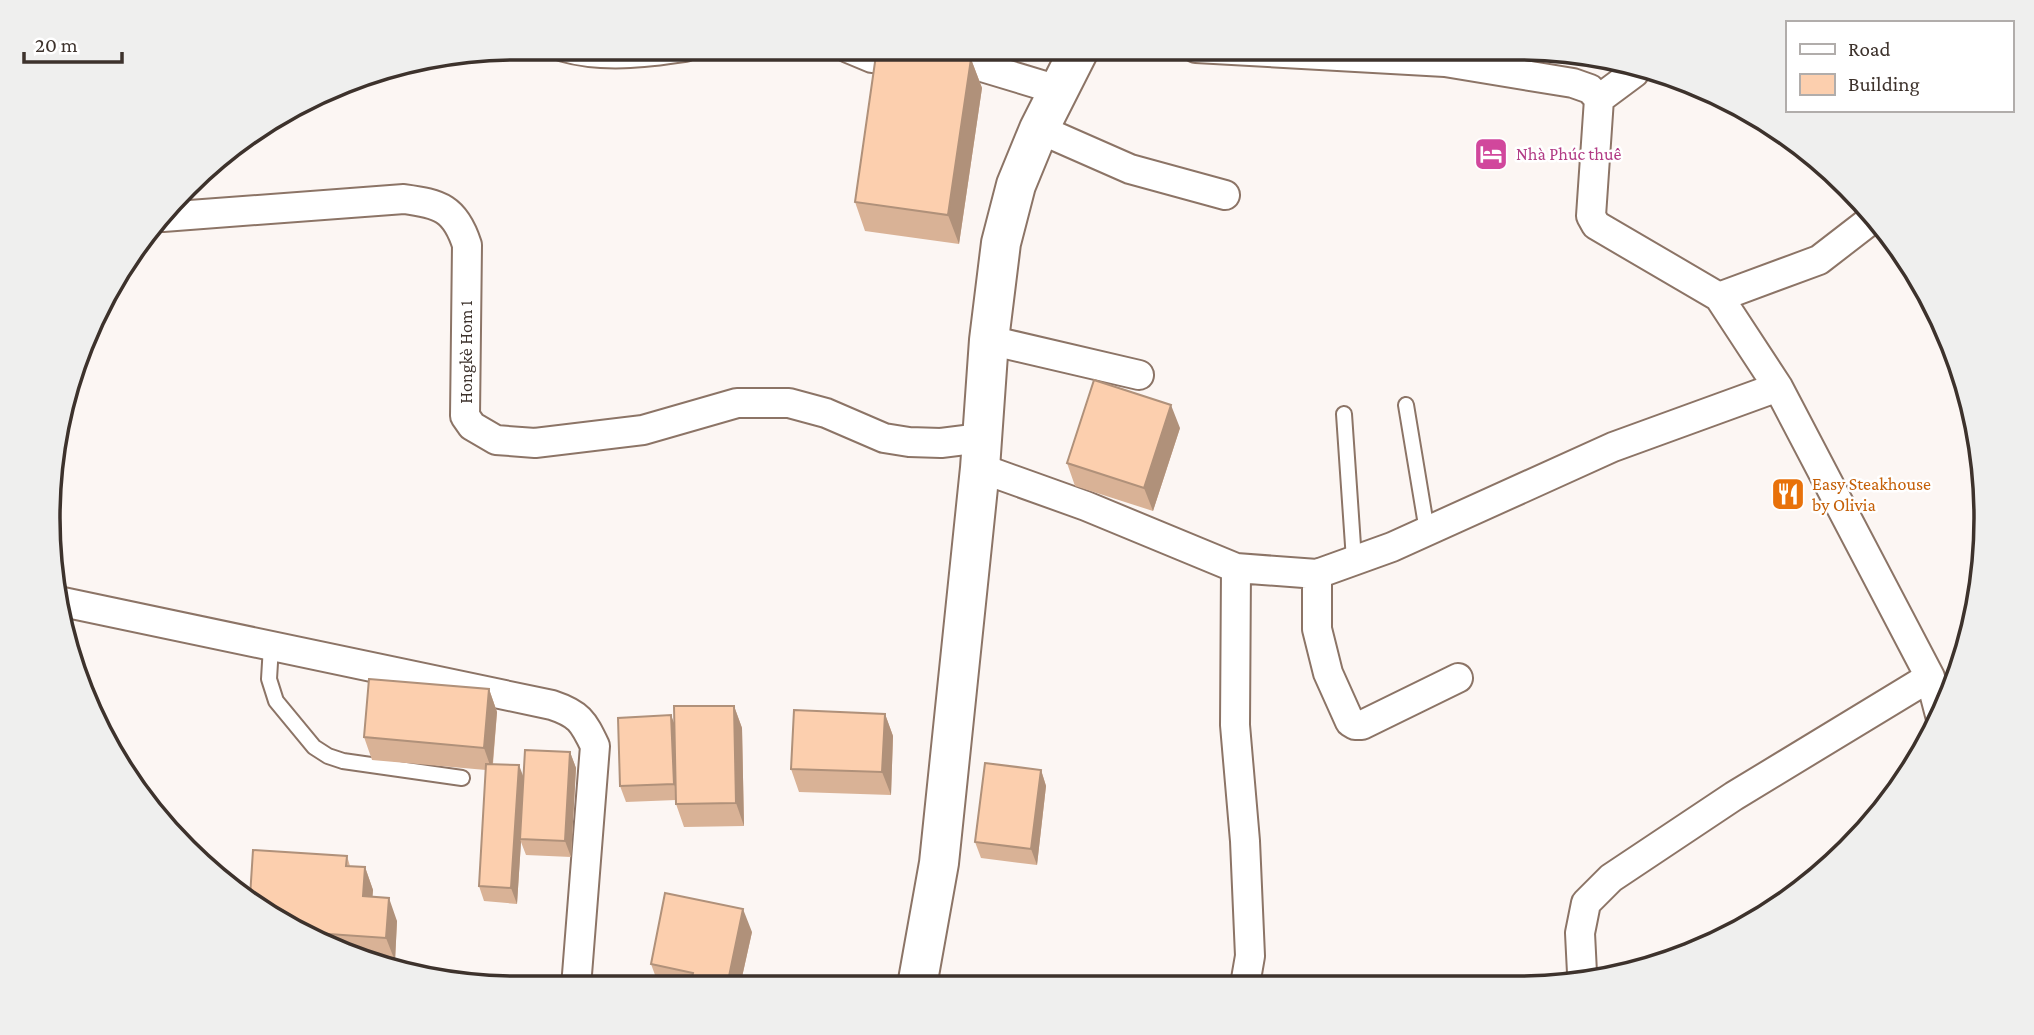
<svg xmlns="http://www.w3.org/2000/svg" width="2034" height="1035" viewBox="0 0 2034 1035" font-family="'Crimson Pro',serif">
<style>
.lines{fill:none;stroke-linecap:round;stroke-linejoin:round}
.lane-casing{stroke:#8c7466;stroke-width:18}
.street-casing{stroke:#8c7466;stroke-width:32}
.secondary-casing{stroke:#8c7466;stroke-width:42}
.lane{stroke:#fff;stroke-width:14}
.street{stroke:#fff;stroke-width:28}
.secondary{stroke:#fff;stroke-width:38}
.wall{fill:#d9b296}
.shaded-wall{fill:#b0917a}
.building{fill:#fccfae;stroke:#b0917a;stroke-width:2}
.labels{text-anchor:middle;stroke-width:5;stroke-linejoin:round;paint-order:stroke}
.hotel-label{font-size:18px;fill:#b23c85;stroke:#fff;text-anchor:start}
.street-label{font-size:18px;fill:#3d322c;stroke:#fff}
.food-label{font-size:18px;fill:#c56008;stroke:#fff;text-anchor:start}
.rim{fill:none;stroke:#3d322c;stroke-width:3.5}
</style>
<rect width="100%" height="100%" fill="#fcf6f3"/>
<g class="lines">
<!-- lane casing -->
<g class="lane-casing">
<path id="lane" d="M1406,405L1427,531
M1344,414L1354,560
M271,646L269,679L276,701L314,747L328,756L343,761L462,778"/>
</g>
<!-- street casing -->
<g class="street-casing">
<path id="street" d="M564,47C602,58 645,53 685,47
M848,48L872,58L906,63L982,67L1058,90
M1196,48L1445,62L1573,83L1590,89L1599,99L1591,216L1596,225L1719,297L1778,387L1930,677L1941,719
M1599,99L1634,73L1640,64
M1039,129L1130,169L1225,195
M163,217L404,199C440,204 455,208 467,245L465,416L472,426L496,440L535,443L643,430L737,403H789L826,413L884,438L909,442L941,443L981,438
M1719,297L1819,260L1876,216
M989,340L1139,375
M980,468L1086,506L1236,568L1317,574L1392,547L1613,447L1778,387
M1236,568L1235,725L1245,841L1250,956L1245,985
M1317,574V629L1328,673L1350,722L1355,725H1362L1458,678
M58,601L552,705C579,714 583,721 595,746L576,987
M1582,973L1580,933L1586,903L1611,878L1734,796L1930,677"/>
</g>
<!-- secondary casing -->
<g class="secondary-casing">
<path id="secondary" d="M917,986L939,863L980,468L989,340L1001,243L1016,185L1039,129L1080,48"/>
</g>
<!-- lane -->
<use href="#lane" class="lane"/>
<!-- street -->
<use href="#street" class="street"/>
<!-- secondary -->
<use href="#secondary" class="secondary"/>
</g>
<!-- wall -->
<path class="wall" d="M971,59L982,88L959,244L865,231L855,202Z
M1180,428L1153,511L1075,486L1067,463Z
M489,689L497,712L493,764L523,777L570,752L576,768L571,857L526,855L521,842L517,904L484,901L479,886L486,770L372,760L364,737Z
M734,706L742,728L744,826L684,827L676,804V800L626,802L620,786L671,715L674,724Z
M885,714L893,736L891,795L799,792L791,769Z
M1041,770L1046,786L1037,865L981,858L975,842Z
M347,856L350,866L365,867L373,890L372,897L397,921L395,961L362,959L310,939L250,897Z
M752,932L740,986H659L651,964Z"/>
<!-- shaded-wall -->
<path class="shaded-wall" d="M971,59L982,88L959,244L948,215Z
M1171,405L1180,428L1153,511L1144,488Z
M489,689L497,712L492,771L484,748Z
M734,706L742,728L744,826L736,803Z
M885,714L893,736L891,795L882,772Z
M671,715L677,731L680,800L674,784Z
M570,752L576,768L571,857L565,841Z
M519,765L525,781L520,839L521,842L517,904L511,888Z
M1041,770L1046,786L1037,865L1031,849Z
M365,867L373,890L371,919L363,896Z
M389,898L397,921L395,961L386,938Z
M743,909L752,932L740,986H727Z"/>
<!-- building -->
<path class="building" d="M877,48H895L971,59L948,215L855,202Z
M1094,380L1171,405L1144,488L1067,463Z
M369,679L489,689L484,748L364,737Z
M674,706H734L736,803L676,804Z
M794,710L885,714L882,772L791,769Z
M671,715L674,784L620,786L618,718Z
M525,750L570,752L565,841L520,839Z
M985,763L1041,770L1031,849L975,842Z
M486,764L519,765L511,888L479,886Z
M253,850L347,856L346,866L365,867L363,896L389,898L386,938L300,932L250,897Z
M665,893L743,909L727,986H715L691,981L693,973L651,964Z"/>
<!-- icons -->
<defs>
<g id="hotel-square" transform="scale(1.75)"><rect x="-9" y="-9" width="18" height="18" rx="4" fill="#d1479c" stroke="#fff"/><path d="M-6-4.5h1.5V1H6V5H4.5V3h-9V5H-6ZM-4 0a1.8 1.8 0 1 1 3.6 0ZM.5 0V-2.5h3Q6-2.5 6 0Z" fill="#fff"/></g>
<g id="restaurant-square" transform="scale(1.75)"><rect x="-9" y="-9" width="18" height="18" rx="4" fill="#e8710a" stroke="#fff"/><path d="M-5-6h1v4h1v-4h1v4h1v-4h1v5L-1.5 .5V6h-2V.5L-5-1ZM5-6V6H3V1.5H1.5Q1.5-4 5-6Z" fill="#fff"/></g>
</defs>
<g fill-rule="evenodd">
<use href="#hotel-square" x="1491" y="154"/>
<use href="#restaurant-square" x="1788" y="494"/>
</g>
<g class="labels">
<!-- hotel labels -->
<g class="hotel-label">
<text x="1516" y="160">Nhà Phúc thuê</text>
</g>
<!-- street labels -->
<g class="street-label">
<text transform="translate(466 352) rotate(-90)" y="6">Hongkè Hom 1</text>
</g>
<!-- food labels -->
<g class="food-label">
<text x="1812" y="490">Easy Steakhouse<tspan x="1812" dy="21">by Olivia</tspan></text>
</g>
</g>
<!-- crop -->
<path d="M0 0H2034V1035H0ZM518 60H1516A458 458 0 0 1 1974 518V518A458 458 0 0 1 1516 976H518A458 458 0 0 1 60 518V518A458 458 0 0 1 518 60Z" fill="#efefee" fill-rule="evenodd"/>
<path class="rim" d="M518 60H1516A458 458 0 0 1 1974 518V518A458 458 0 0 1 1516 976H518A458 458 0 0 1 60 518V518A458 458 0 0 1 518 60Z"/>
<!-- legend -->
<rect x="1786" y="21" width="228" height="91" fill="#ffffff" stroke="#b1adab" stroke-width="2"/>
<rect x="1800" y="44" width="35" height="10" fill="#ffffff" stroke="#b1adab" stroke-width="2"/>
<text x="1848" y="56" font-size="21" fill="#3d322c">Road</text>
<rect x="1800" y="74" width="35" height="21" fill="#fccfae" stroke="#b1adab" stroke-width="2"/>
<text x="1848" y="91" font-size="21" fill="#3d322c">Building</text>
<!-- scale -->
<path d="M24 52v10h98v-10" fill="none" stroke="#3d322c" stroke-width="3.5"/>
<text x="35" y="52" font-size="21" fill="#3d322c" stroke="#ffffff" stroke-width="5" paint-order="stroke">20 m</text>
</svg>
